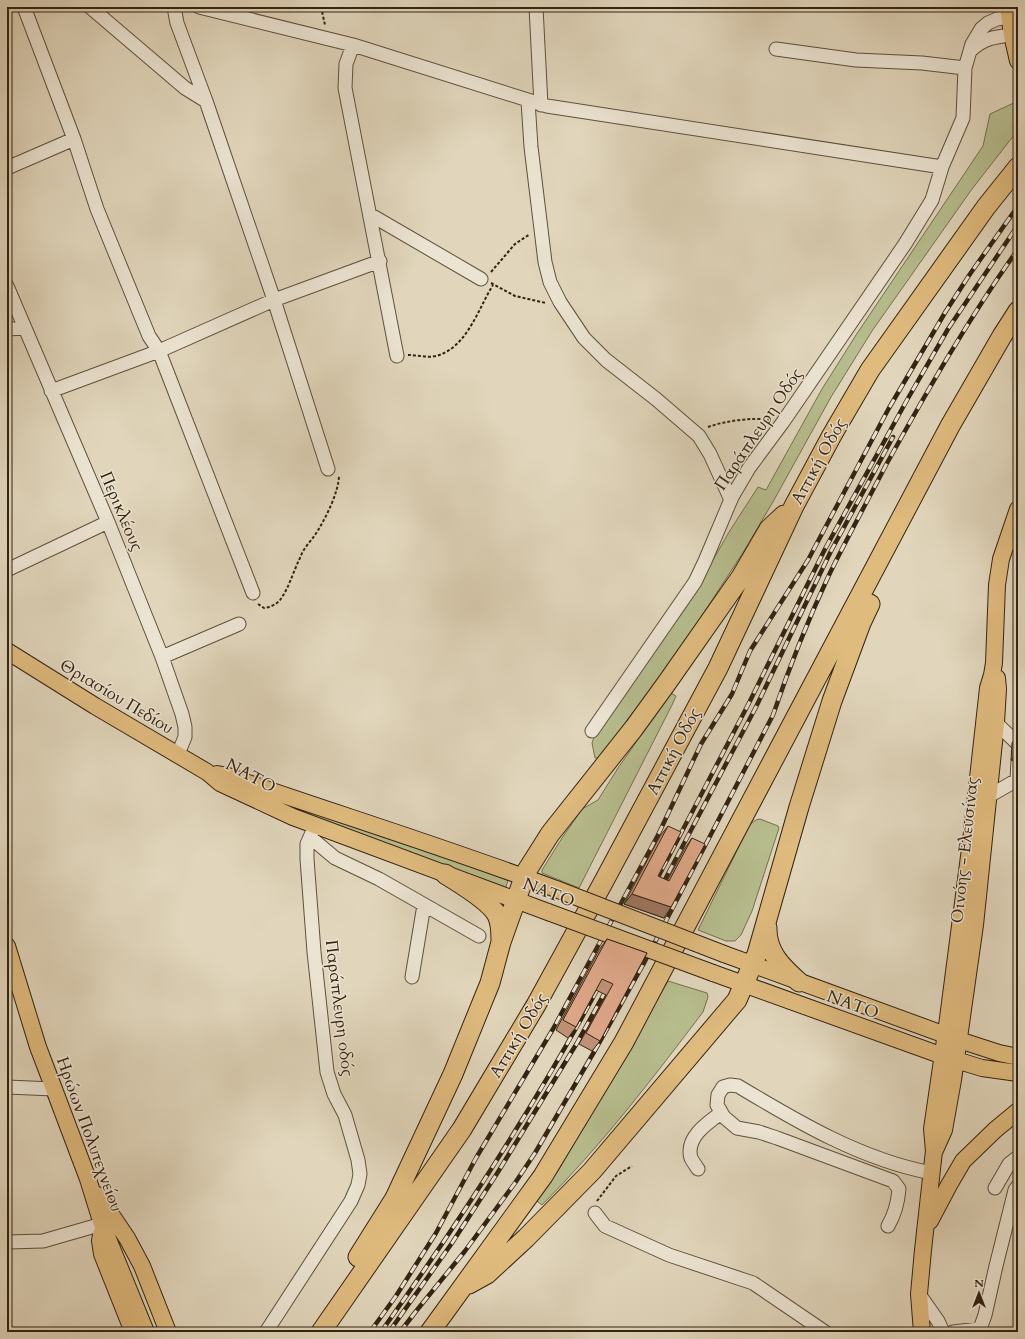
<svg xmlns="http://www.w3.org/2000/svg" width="1025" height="1339" viewBox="0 0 1025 1339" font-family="Cardo,serif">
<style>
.green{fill:#b7bd8e;stroke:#757050}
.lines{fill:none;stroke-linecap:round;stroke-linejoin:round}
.minor-casing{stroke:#5e503c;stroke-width:15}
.major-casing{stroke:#332312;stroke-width:18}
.highway-casing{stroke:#332312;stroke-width:21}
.path{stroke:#332312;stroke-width:2;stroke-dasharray:3 2;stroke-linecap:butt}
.minor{stroke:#ece4d3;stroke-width:13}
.major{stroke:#e0bb7e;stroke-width:16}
.highway{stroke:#e0bb7e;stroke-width:19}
.rail-casing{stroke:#332312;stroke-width:4.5}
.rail{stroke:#ece4d3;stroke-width:3;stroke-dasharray:9;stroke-linecap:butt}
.major-bridge-casing{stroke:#332312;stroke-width:18;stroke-linecap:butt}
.major-bridge{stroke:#e0bb7e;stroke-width:16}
.wall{fill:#c29278;stroke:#332312}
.shaded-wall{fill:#9e7761;stroke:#332312}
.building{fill:#e1aa8b;stroke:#332312}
.labels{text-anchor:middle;stroke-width:3;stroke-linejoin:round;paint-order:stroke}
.street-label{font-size:17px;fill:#332312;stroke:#ece4d3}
</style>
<rect width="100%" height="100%" fill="#e1d6bc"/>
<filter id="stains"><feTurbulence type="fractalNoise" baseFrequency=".005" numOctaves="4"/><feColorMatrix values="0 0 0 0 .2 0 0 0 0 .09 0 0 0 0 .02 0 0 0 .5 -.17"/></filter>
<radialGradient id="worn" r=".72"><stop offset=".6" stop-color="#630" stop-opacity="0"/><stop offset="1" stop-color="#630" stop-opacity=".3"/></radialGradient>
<!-- green -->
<path class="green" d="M1018,101V130L972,189L872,331L831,397L774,500L744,551L684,643L648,693L601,754L597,758H595L592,743L596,732L685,609L729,532L758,487L766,490L822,389L856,335L983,146L990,114Z
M671,693L676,696L672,705L579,888L542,873V870L562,838L582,809L598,800L618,768Z
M311,810L508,880L506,887L308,817Z
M760,819L778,826L779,828L752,911L741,935L735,941H726L698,930L750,824L756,820Z
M668,981L707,993L708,997L703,1012C653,1078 601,1146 542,1205L537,1201L538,1198L558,1171Z"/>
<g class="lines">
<!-- minor casing -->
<g class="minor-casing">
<path id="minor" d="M24,7L74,139L97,209L149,336L159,351L253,593
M90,7L185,88L206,101
M174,7L177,23L206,101L274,300L328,469
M199,7L353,45L547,106L942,167
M536,7L541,105
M353,45L346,64L345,88L397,356
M776,49L856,60L922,63L965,68
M970,51C984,38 994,37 1012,35
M528,101L531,147L545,262L550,282L560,302L584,338L606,360L656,399L699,436L710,454L731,500
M7,168L74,139
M371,215L481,279
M7,286L108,522L162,657L182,714L185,727V737L178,754
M7,329L25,328
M51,391L159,351L274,300L380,261
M7,570L108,522
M162,657L239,624
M996,723L1018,744
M592,731L695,582L705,561L732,497L749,468L783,422L905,244L932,200L942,167L963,118L965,68L972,44L981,29L988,23L997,19L1009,17
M989,796L1017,780L1018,761
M310,837L335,858L379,879L479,936
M412,977L424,905
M7,1087L54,1089
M698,1169C696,1166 693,1162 691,1158C685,1138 707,1123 721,1113
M995,1188L1009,1164L1018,1157
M595,1213L605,1226L669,1255L753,1283L825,1332
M888,1226C895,1214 898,1202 899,1189L893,1181L777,1138L759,1132L737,1128L724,1117L717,1105L718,1095L723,1087L730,1085L738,1086C798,1122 862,1160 932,1173
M7,1242L43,1241L102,1224
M919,1294L938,1321L943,1332
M266,1332L351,1201L358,1185L360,1174L358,1160L345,1115L334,1094L327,1072L314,952L307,859V844L315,826
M953,1332L980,1329L985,1315L996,1266L1015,1190L1018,1186"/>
</g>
<!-- major casing -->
<g class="major-casing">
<path id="major" d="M1008,7L1012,35L1018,61
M7,651L95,706L207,772L220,783L293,817L548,912
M217,774L228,776C337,814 448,848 556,889
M7,946L38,1047L54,1089L88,1179L102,1224L146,1332
M724,954L959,1040L999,1053L1018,1057
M713,973L943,1056L982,1068L1018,1073
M935,1150L944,1130L953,1080L975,925L996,723L998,689L997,678
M98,1195L127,1238L142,1266L168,1332
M930,1221L949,1185L963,1161L995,1130L1018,1111
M101,1234L100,1241L102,1254L133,1332
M922,1332L919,1294L923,1250L934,1151L932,1129L947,1026L971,841L988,688L992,675L994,663L997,585L1001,559L1018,509"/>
</g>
<!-- highway casing -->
<g class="highway-casing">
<path id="highway" d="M445,874C460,884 489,900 497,915C501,923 501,932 501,940
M767,927C766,952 782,967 799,982
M358,1257L395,1198L453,1074L490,983L501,942L526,872L550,834L634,728L666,684L741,577L769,529L784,515
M469,1284L487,1274L526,1238L592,1171L737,1000L757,954L799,807L832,701L861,623L870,604
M321,1332L462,1129L536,1005L604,881L718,668L794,506L832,435L870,370L986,207L1018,167
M430,1332L543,1176L624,1042L950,426L1002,336L1018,311"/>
</g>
<!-- path -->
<path class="path" d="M321,7L325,25
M491,272L515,244L530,234
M491,283L515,296L546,303
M408,355C417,355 427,358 436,356C467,348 478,309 493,285
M708,427C725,421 752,417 770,420
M258,604L264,608C270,607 276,605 280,600C289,588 293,572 300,558C303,549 310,542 315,535C325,520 339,492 339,475
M597,1201L616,1176L632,1166"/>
<!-- minor -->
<use href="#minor" class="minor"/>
<!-- major -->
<use href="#major" class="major"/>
<!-- highway -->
<use href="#highway" class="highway"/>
<!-- rail casing -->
<g class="rail-casing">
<path id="rail" d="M654,885L749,703L825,549L907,400L948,329L1018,225
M660,889L756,707L831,551L893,437
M370,1332L396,1296L436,1233L476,1158L553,1029L658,835L701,744L732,694L750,651L808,560L889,408L946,311L970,274L1018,206
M381,1332C459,1222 533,1109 597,990
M389,1332L452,1243L498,1172L577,1043L604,994
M400,1332L417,1310L465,1251L515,1183L535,1153L594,1052L643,965L773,715C789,668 808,620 829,575C847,538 867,502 886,465C927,391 969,318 1018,249"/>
</g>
<!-- rail -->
<use href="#rail" class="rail"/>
<!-- major-bridge casing -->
<g class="major-bridge-casing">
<path id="major-bridge" d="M556,889L724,954
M548,912L713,973"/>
</g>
<!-- major-bridge -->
<use href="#major-bridge" class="major-bridge"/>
</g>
<!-- wall -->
<path class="wall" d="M1014,740L1018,761L1011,760L1012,743Z
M668,826L658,876L667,881L685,848L692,838L664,918L624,904L660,836Z
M607,939L647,953L600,1041L592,1051L579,1044L606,995L596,990L576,1027L568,1038L556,1030L599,950Z"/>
<!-- shaded-wall -->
<path class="shaded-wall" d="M1013,758H1018V761L1011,760Z
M632,894L671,907L664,918L624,904Z"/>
<!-- building -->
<path class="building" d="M1014,740L1018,741V758H1013Z
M668,826L681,832L658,876L669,881L692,838L705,844L671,907L632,894Z
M607,939L647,953L600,1041L586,1033L613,984L602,979L576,1027L563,1020Z"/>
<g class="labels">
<!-- street labels -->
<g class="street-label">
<text transform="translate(758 429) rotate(-56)" y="6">Παράπλευρη Οδός</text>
<text transform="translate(818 461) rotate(-61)" y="6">Αττική Οδός</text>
<text transform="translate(122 511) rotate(67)" y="6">Περικλέους</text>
<text transform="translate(117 696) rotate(31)" y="6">Θριασίου Πεδίου</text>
<text transform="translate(673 751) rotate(-62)" y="6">Αττική Οδός</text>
<text transform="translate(251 775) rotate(28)" y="6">ΝΑΤΟ</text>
<text transform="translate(964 850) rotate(-84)" y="6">Οινόης - Ελευσίνας</text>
<text transform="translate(549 892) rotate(21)" y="6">ΝΑΤΟ</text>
<text transform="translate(853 1004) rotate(20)" y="6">ΝΑΤΟ</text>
<text transform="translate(340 1008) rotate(83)" y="6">Παράπλευρη οδός</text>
<text transform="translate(518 1035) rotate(-59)" y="6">Αττική Οδός</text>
<text transform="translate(90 1134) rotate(70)" y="6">Ηρώων Πολυτεχνείου</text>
</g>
</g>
<!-- margin -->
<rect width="1025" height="1339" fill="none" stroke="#e1d6bc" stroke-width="24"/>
<rect x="8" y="8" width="1009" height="1323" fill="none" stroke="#332312" stroke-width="2"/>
<rect x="12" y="12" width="1001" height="1315" fill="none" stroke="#332312"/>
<!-- north arrow -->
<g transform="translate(979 1293)" stroke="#ece4d3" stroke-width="3" paint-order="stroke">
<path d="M0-3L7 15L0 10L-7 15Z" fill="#332312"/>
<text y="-6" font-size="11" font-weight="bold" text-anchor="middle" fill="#332312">N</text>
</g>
<rect width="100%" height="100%" filter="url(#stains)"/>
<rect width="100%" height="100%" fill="url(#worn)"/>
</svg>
